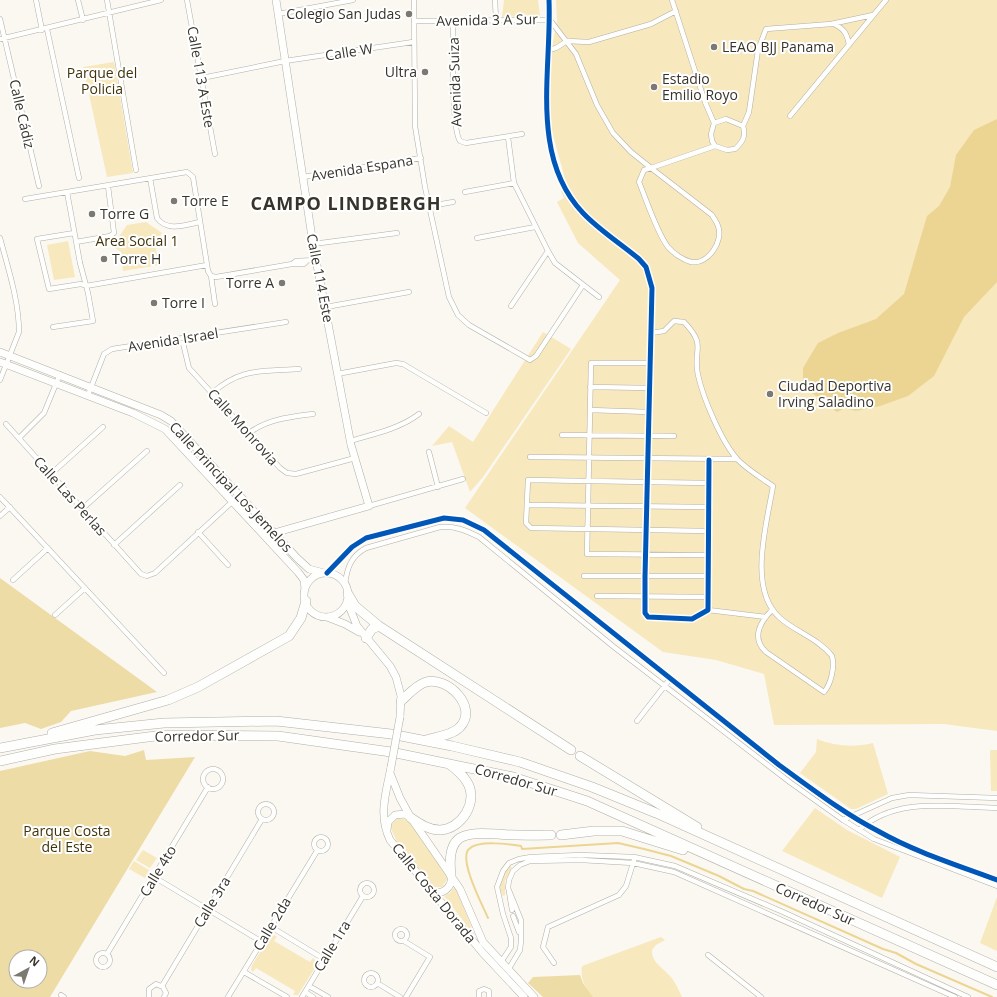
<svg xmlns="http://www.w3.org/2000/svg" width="997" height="997" viewBox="0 0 997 997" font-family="'Open Sans',sans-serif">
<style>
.green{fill:#f7e8bd}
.forest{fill:#eedca6;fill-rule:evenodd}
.water{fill:#ecd593}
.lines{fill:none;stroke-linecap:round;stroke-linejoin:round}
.stream{stroke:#ecd593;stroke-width:2}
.street-casing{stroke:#b1afa9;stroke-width:5.5}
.secondary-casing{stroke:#b1afa9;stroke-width:8}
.highway-casing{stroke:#b1afa9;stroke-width:10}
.street{stroke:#fefefd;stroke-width:4.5}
.secondary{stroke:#fefefd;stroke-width:7}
.highway{stroke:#fefefd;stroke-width:9}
.secondary-bridge-casing{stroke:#b1afa9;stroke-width:8;stroke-linecap:butt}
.secondary-bridge{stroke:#fefefd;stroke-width:7}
.cycleway-casing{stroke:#fff;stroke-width:8}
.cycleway{stroke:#0057b8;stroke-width:5}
.poi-dot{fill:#7b7971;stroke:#fff;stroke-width:1.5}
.labels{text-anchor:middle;stroke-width:4;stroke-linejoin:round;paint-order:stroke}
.poi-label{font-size:14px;fill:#37342c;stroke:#fff;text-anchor:start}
.street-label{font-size:14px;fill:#37342c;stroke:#fff}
.park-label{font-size:14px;fill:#41340b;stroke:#fff}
.district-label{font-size:18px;font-weight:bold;letter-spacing:1px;fill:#37342c;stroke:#fff}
</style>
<rect width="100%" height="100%" fill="#faf8f1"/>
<!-- green -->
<path class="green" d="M504,0H538L540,16L502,17Z
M556,0H997V731L944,724L774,725L764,674L716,660L663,652L465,508L620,280L578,243L557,202L564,198L561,191L567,186L550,124V58L557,20Z
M114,62L133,173L107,177L83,67Z
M146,222L162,233L155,244L159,265L123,271L121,252L111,245L116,241L127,225Z
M68,241L75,277L54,280L47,245Z
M543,332L571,349L483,477L470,492L452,442L432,446L449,426L473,442Z
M817,739C835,746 853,748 873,743L888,794L856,809H851L800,773L816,752Z
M990,750H997V791H991Z
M815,808L847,830L900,857L882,898L782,851Z
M398,818L409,820L447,874L448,878L442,887H434L397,842L390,826Z
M143,850L157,858L150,868L136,860Z
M134,861L149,870L145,878L129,869Z
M510,866L512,867L505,881V895L503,896C497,886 501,872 510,866Z
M455,886L475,936L444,896L450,893Z
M997,897V951L980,943Z
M271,935L277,936L274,941L310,962L313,958L318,963L298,995H293L295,991L256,968L253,972L251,970L252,965Z
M661,937L665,940L656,945L652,950C652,963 661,966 669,975C675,981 678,989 682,997H593C585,986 580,980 582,966Z"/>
<!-- forest -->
<path class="forest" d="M0,578L146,684L157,692L71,711L61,722L41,729L25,723L0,728Z
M144,750L146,760L195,757L50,997H0V771L90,751L125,756ZM16,957H40V981H16Z
M580,975L583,983L593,997H543L528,983L533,977Z"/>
<!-- water -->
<path class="water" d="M997,119V282L964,317L934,376L908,396L880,406L856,411L845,408L837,412L834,410L839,402L816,396L803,386V368L818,343L838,333L876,319L904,294L927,216L939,206L950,187L956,155L974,130Z"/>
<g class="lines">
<!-- stream -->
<path class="stream" d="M488,918C483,906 458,859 469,849C478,840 509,844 521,846L522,849L618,843L644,849L671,856L719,876L744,889L753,891L883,949L896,953L916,964L992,997"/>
<!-- street casing -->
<g class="street-casing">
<path id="street" d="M36,0L42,30
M78,0L83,20
M107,0L136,170
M187,0L215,154
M414,0L415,126L425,187L449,297L458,315L469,325L530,360L536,356L583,285
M495,0L496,19
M549,0C552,70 529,156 583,213C599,230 621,244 639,259L646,267L652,288L645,577V613L648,617L692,619L708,610L709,460
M672,0L705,102L714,123L711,134L712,141L715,146
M278,14L353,0
M0,19L39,186
M414,21L550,20L576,54L597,105L613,133L631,152L651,168L715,146
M453,21C453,43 451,128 460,141L466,143L522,134
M834,24C844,29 847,33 849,45
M47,29L79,178
M0,39L161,0
M548,50L556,48L567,41L589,42L651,24L676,11
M202,78L285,61L413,42
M790,116L886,0
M714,123L726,119L743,126
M508,137L514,183L548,251L555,263L599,297
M715,146L727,150L735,149C743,142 746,136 743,126L749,112L758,50L766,29L831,24L873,15
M651,168L712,215C714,219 717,222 718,226C724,241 708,265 691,262C683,260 673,253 668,247C657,233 646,199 639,182L644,170Z
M303,177L421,158
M150,178L157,218C167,232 185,225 200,222
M465,192L514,183
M25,199L187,172L193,177L208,271L211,276L215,304
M430,206L453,202
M74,233L37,239L49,289L81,284L86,286L207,265
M0,238C8,268 19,301 19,332L0,380
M477,238L535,227
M76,242L110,236L114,233L108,186
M313,244L397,233
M292,264L296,261L316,260
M211,276L216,277L292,264H304L307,261
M511,306L548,251
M326,307L409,292
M53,327L93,321L88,293L80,263L67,192
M651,333L664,331L674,321L684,322C708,347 692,349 698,375C703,398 722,443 738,460C748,470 761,478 773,486C767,523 747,589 780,618C796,632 819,639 832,656C835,667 831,684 824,692L766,652C751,638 760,622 772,610
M182,339L189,368L280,468L287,473L296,474L355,458
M651,363H591L587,554L708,555
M337,374L396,363L403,364L486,413
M590,387L650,388
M212,393C242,367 262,372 299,369
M88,395L104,354L112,349L286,322
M590,410L649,412
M6,424L141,574L147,576L155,573L233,501
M249,433C268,419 290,417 313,414
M562,435L674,436
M19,438L44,413L60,374
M350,441C374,434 399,429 419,414
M429,452L438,487
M530,457L737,459
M51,474L103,427
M708,483L528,480L526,523L531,528L708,531
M0,497L164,673
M527,505L707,507
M369,506L463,479
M82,509L147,451
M0,516L10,507
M198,532L228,565
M114,545L180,485
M327,573L352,547L366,538L444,518L463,520L484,530L779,765C811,788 843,813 878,831C915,852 957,865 997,880
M584,576H709
M13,580L48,548
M345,584C347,568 351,556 366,548L440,527C455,526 465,530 479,537L614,647L791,783L843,820L874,839L997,886
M597,596L709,597
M708,610L766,617
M55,615L85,588
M637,721L670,679
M203 779a10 10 0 1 1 20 0a10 10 0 1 1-20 0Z
M258 812a8 8 0 1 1 16 0a8 8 0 1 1-16 0Z
M843,820L892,798L909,795L997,798
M859,830C896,796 951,807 997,808
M314 844a7 7 0 1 1 14 0a7 7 0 1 1-14 0Z
M154,877L262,942
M360 890a7 7 0 1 1 14 0a7 7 0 1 1-14 0Z
M509,892L512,910
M513,916L519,932
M271,927L324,959
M395 935a6 6 0 1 1 12 0a6 6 0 1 1-12 0Z
M404,941L430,957L406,997
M96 960a7 7 0 1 1 14 0a7 7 0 1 1-14 0Z
M107,954L208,787
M708,955L761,997
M501,962L511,947V938L503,914L497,887L503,871L509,863L519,859L531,857L581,855L634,857L675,866L783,912L968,997
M554,963L543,947L548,927L619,895L626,886L634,860
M508,970L520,950L521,941V920L508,888L509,880L513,871L520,865L530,861L581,860L633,863L674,872L955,997
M244,972L287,997
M364 980a7 7 0 1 1 14 0a7 7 0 1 1-14 0Z
M377,983L400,997
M162,986L262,819
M309,986L328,997
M305,992L313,997
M61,995L64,997
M149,997V989L156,984L163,987L166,993L164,997
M228,997L317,851
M302,997L363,896
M479,997V991L484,989L489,991V997"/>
</g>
<!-- secondary casing -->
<g class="secondary-casing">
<path id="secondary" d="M276,0L313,244L351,445L369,506L274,533L272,534V539L280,552
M0,352L161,415L171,421L297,558L309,569L324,573
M0,362L133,413L165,429L298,572L304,580L305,589
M304 595a22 22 0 1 1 44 0a22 22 0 1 1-44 0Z
M347,601L357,626L390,666L396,677L401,696L400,717
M327,617L345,624L359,632
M391,767C386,793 378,815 390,840L482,952L524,997
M390,773L400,798L411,818L460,889L483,942L534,997
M387,830L388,822L395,815L405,814L411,818
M431,891C443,896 453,887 451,875"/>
</g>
<!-- highway casing -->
<g class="highway-casing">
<path id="highway" d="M348,594L355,606L379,626L571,750
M366,638L372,629L379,626
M401,701C408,695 416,685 426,682C447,676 479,707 460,727C453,735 436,737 426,740
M52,733L168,700L198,687L289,636L301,618L306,601
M0,748L95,730L164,723L276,721L391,734L452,746L520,762L592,787L656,813L997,967
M580,756L697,827
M0,761L55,749L163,735L278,736L391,752L513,777L587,801L997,985
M411,818C420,824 429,830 440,830C462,829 479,801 467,782C463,775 456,769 449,764
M561,835L594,831H622L683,850
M451,875C446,833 464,832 498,834C515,836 533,835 551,835"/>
</g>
<!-- street -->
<use href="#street" class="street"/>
<!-- secondary -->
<use href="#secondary" class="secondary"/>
<!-- highway -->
<use href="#highway" class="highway"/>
<!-- secondary-bridge casing -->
<g class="secondary-bridge-casing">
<path id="secondary-bridge" d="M391,767L400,717"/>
</g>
<!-- secondary-bridge -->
<use href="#secondary-bridge" class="secondary-bridge"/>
<!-- cycleway casing -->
<g class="cycleway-casing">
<path id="cycleway" d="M549,0C552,70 529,156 583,213C599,230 621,244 639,259L646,267L652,288L645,577V613L648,617L692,619L708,610L709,460
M327,573L352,547L366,538L444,518L463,520L484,530L779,765C811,788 843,813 878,831C915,852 957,865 997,880"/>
</g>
<!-- cycleway -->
<use href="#cycleway" class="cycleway"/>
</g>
<!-- markers -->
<g class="poi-dot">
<circle cx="409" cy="14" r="4"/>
<circle cx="714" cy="47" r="4"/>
<circle cx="425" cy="72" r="4"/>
<circle cx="654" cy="87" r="4"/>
<circle cx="174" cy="201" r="4"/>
<circle cx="92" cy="214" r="4"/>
<circle cx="104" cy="259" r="4"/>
<circle cx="282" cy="283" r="4"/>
<circle cx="154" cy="303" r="4"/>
<circle cx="770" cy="394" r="4"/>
</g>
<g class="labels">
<!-- poi labels -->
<g class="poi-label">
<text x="401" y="19" text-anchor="end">Colegio San Judas</text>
<text x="722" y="52">LEAO BJJ Panama</text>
<text x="417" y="77" text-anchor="end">Ultra</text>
<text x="662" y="84">Estadio<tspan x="662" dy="16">Emilio Royo</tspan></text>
<text x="182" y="206">Torre E</text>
<text x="100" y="219">Torre G</text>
<text x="112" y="264">Torre H</text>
<text x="274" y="288" text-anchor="end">Torre A</text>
<text x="162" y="308">Torre I</text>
<text x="778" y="391">Ciudad Deportiva<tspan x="778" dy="16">Irving Saladino</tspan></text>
</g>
<!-- street labels -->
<g class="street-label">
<text transform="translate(487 20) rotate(-1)" y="5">Avenida 3 A Sur</text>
<text transform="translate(349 52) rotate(-9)" y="5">Calle W</text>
<text transform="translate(201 77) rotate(80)" y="5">Calle 113 A Este</text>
<text transform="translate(455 82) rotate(-92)" y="5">Avenida Suiza</text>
<text transform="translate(22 114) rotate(77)" y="5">Calle Cádiz</text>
<text transform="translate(362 168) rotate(-9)" y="5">Avenida Espana</text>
<text transform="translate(320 278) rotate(79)" y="5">Calle 114 Este</text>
<text transform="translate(173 340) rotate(-9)" y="5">Avenida Israel</text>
<text transform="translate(243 427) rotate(48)" y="5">Calle Monrovia</text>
<text transform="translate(231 487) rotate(47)" y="5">Calle Principal Los Jemelos</text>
<text transform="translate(70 496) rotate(48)" y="5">Calle Las Perlas</text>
<text transform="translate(197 736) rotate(-1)" y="5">Corredor Sur</text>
<text transform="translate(516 780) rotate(16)" y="5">Corredor Sur</text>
<text transform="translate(158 871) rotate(-59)" y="5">Calle 4to</text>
<text transform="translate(434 893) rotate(51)" y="5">Calle Costa Dorada</text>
<text transform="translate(212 902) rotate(-59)" y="5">Calle 3ra</text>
<text transform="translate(815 904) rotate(24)" y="5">Corredor Sur</text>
<text transform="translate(272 924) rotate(-59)" y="5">Calle 2da</text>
<text transform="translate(332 946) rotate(-59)" y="5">Calle 1ra</text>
</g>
<!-- park labels -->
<g class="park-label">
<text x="102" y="78">Parque del<tspan x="102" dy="16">Policia</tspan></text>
<text x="137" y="246">Area Social 1</text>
<text x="67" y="836">Parque Costa<tspan x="67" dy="16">del Este</tspan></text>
</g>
<!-- district labels -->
<g class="district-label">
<text x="346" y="210">CAMPO LINDBERGH</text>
</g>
</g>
<!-- north arrow -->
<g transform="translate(28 969) rotate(40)"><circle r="19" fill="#ffffff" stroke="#afaeab"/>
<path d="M0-3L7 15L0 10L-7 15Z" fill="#7b7971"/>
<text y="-6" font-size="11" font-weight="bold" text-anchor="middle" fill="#37342c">N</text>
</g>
</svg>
